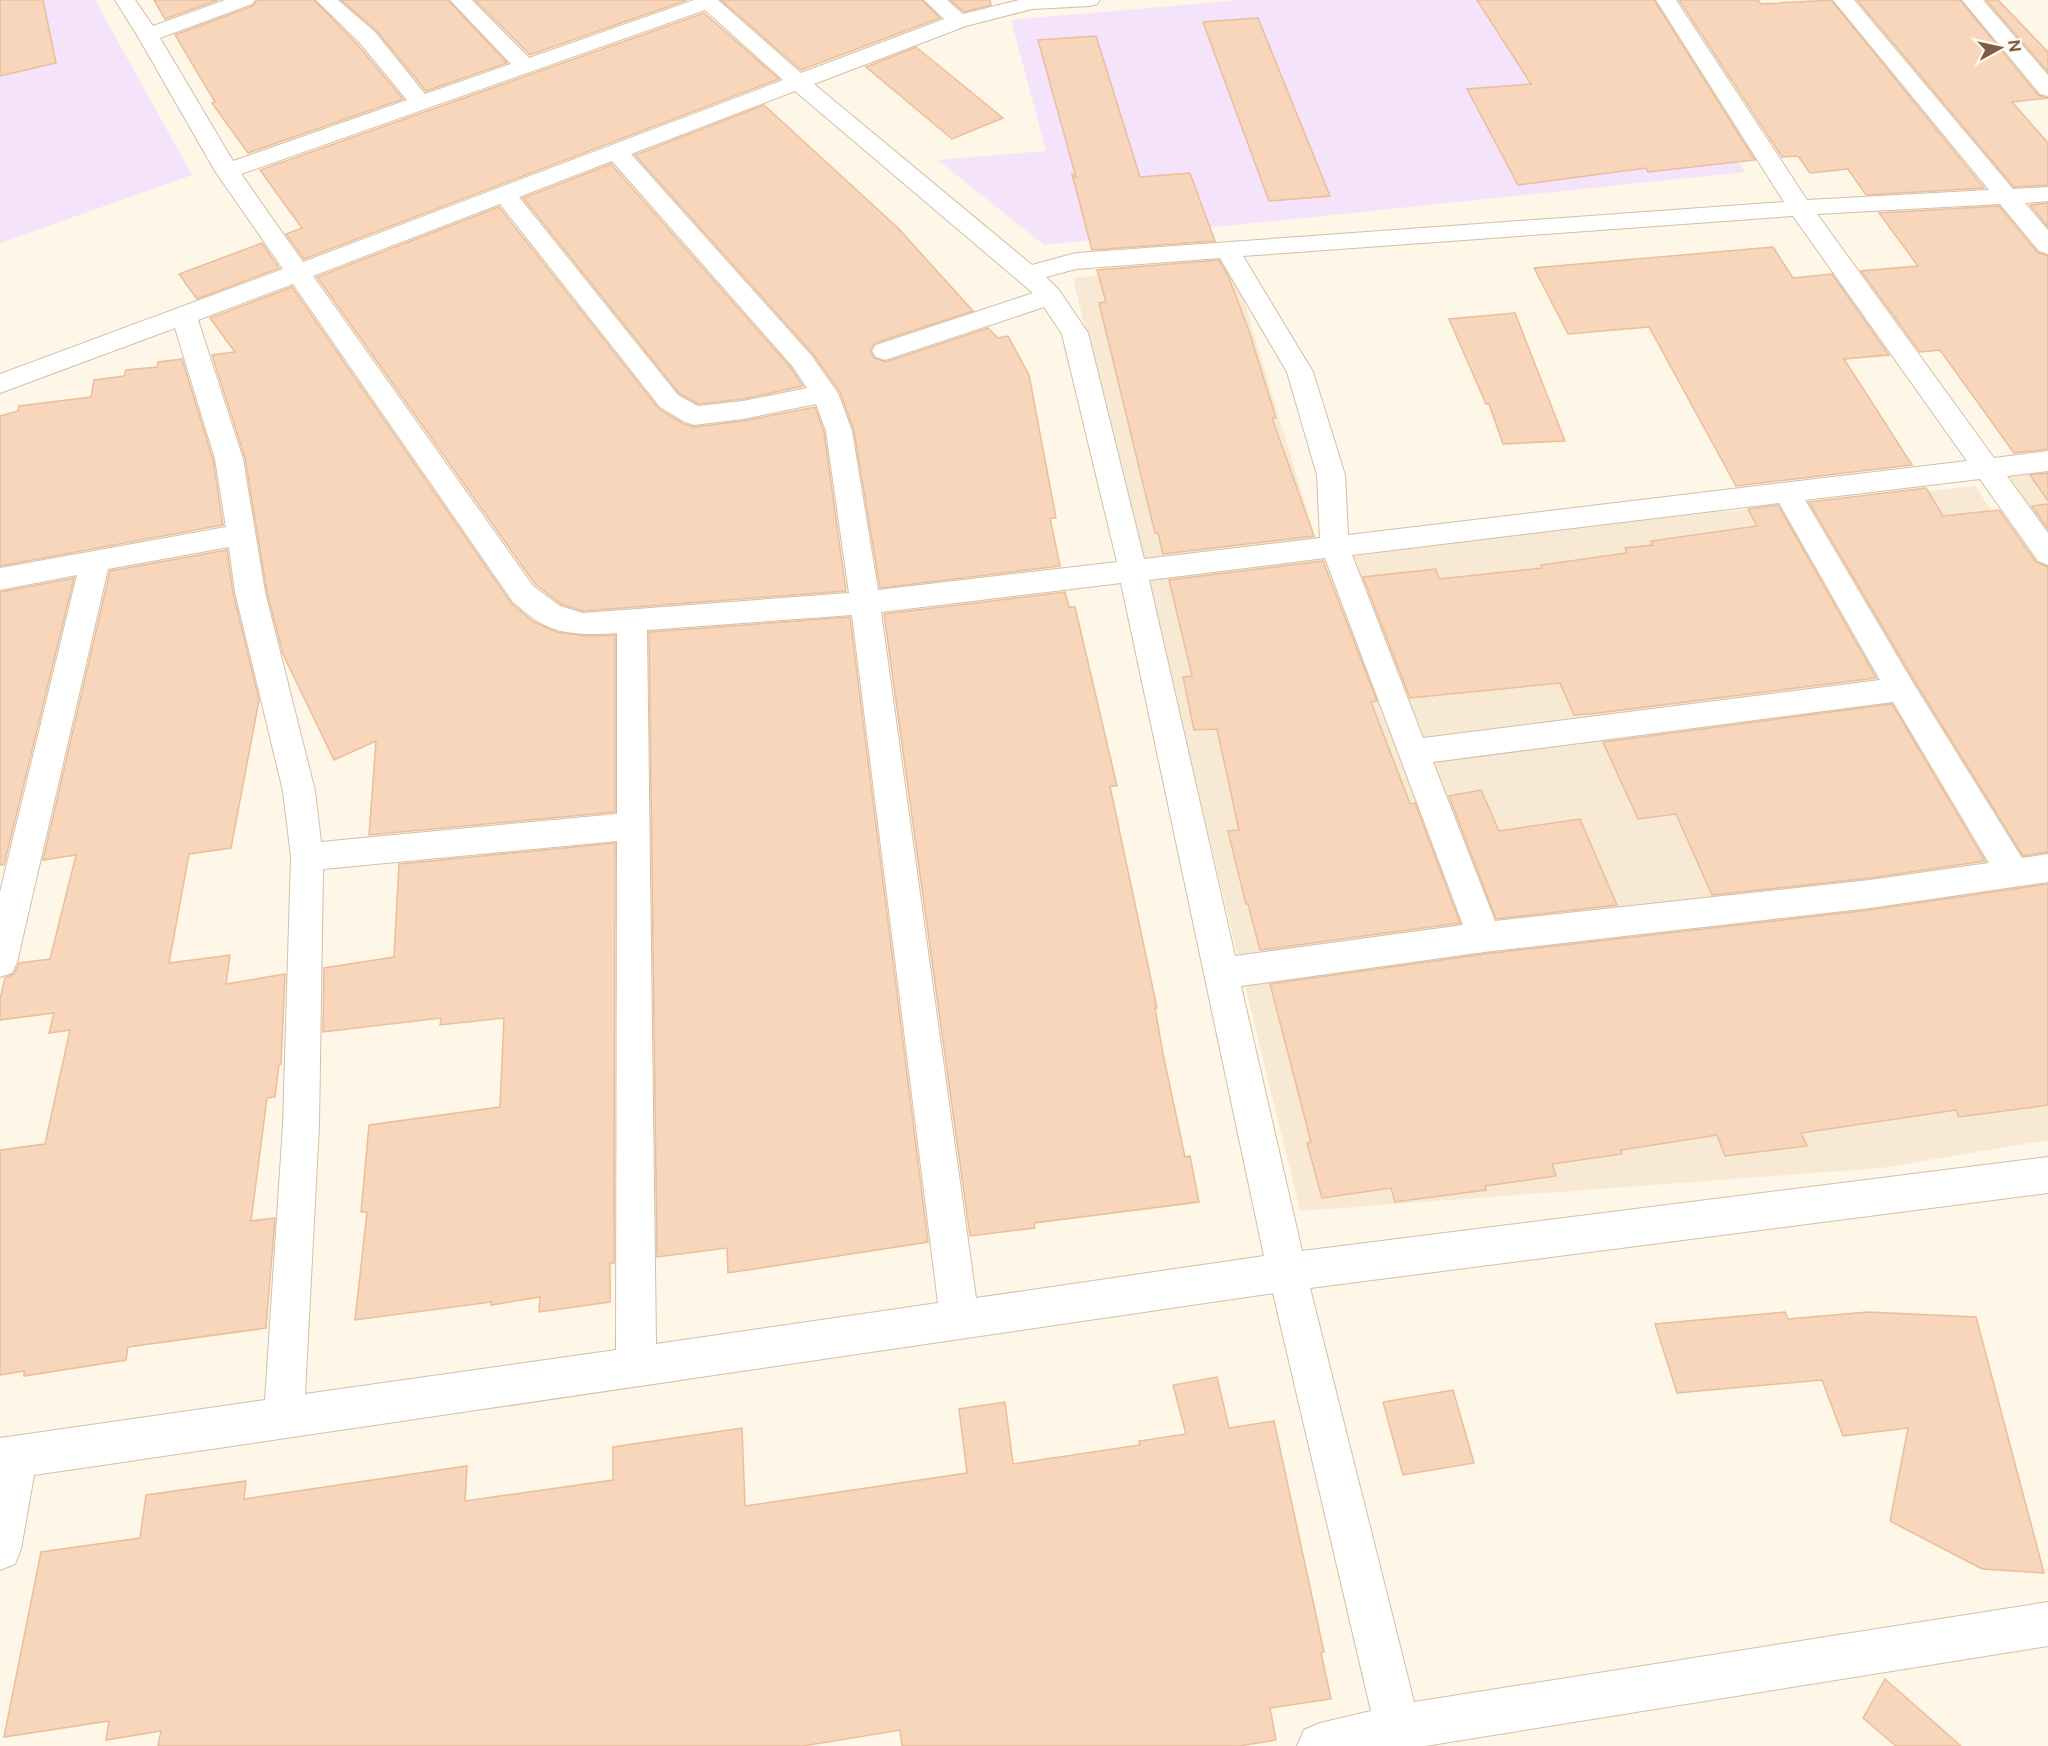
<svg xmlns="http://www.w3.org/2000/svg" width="2048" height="1746" viewBox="0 0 2048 1746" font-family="'Public Sans',sans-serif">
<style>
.residential{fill:#f7e9d4}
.education{fill:#f4e3fb}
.building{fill:#f7d6bb;stroke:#ebbe9a;stroke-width:1.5}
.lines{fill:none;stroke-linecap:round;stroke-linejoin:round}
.minor-casing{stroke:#d2bfaa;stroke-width:2}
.minor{fill:#fff;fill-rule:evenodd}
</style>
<rect width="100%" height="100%" fill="#fef6e6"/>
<!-- residential -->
<path class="residential" d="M1233,265L1320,553L1975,486L2048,593V1140L1881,1168L1300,1211L1073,278Z
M2048,470V545L1999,475Z"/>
<!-- education -->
<path class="education" d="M0,0H95L192,175L0,243Z
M1241,0H1632L1745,172L1044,245L938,160L1046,151L1011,20Z"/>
<!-- building -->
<path class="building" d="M0,0H43L56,63L0,76Z
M154,0H218L165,19Z
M257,0H314L357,44L403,99L248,153L212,103L215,102L175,35L253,6Z
M341,0H448L507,63L426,91L377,31Z
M475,0H687L530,55Z
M721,0H922L940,18L801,70Z
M950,0H990L991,5L964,12Z
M1477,0H1654L1755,160L1648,172L1646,168L1518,185L1467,89L1531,84Z
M1679,0H1758L1761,4L1831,0L1984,188L1866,195L1848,169L1810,173L1798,156L1782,157Z
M1857,0H1960L2038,95L2048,98L2012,102L2048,143V185L2014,187Z
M1986,0H1998L2048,52V72Z
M704,13L779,79L304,259L286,234L302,228L260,170Z
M1258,18L1330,196L1269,201L1203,22Z
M1096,36L1140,177L1190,173L1215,241L1092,250L1072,174L1076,177L1038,40Z
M916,47L1003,118L952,139L866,67Z
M764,105L898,228L973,311L875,343L870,350L874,358L886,362L988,328L998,338L1008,336L1029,375L1056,518H1050L1060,566L880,588L854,431L840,392L813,354L635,155Z
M611,164L791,368L803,386L743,399L698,404L679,393L523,198Z
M2048,203V227L2030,205Z
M1999,206L2037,252L2048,256V449L2014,453L1940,350L1920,352L1861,271L1918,266L1879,213Z
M499,207L659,409L684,424L694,427L743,421L815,407L824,432L846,591L583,611L561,604L535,584L317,277Z
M262,243L279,268L197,299L179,274Z
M1773,247L1793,278L1832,274L1889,355L1844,359L1912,465L1736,486L1649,327L1568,334L1534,268Z
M1219,260L1229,278L1249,331L1276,418H1272L1314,536L1163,554L1158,533H1155L1099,303L1106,302L1097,270Z
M292,287L511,603L534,622L557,632L587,636L615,635V812L369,835L376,741L334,760L283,654L267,592L245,458L212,355L235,352L210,318Z
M1515,313L1565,441L1503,444L1489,404H1486L1449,319Z
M182,359L213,460L223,525L0,566V416L18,411L19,406L91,397L94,380L124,376L126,370L157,367L158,362Z
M2048,473V501L2030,475Z
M1926,488L1943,516L1999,510L2036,562L2048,567V852L2023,856L1914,680L1809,502Z
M2048,504V529L2032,506Z
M1778,505L1876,678L1590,714L1574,715L1560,683L1410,698L1363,577L1436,569L1439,579L1542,568L1541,565L1627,553L1625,548L1653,545L1651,541L1757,526L1748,509Z
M227,550L233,593L259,700L231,848L189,854L169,963L230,955L226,984L285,974L281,1064H279L275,1097L267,1098L251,1221L275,1218L266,1328L128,1347L126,1360L24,1376V1371L0,1375V1150L45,1144L70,1030L49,1033L54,1013L0,1020V999L5,978L14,974L19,963L50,959L76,855L43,860L110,571Z
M1323,561L1377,701L1371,702L1410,804L1415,803L1460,923L1260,950L1248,904H1246L1228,831L1239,830L1217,729L1194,730L1183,677L1192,676L1169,580Z
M74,578L4,865H0V592Z
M1065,592L1069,607H1075L1117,786H1110L1157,1008H1155L1163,1054L1185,1157L1190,1156L1199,1202L1034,1223L1035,1228L970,1236L884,614Z
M850,617L928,1242L728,1273L727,1248L657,1257L649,632Z
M1892,704L1985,861L1870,878L1712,895L1676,814L1638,819L1603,742Z
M1481,790L1499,831L1580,819L1617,905L1496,919L1449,796Z
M615,843L614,1263H610V1302L539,1312L540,1297L491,1305V1302L355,1320L367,1212H361L369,1125L500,1107L504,1018L440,1025L441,1018L323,1032L324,968L394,957L399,864Z
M2048,884V1105L1959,1117L1956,1110L1801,1133L1807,1146L1725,1156L1717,1135L1621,1150L1622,1154L1552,1164L1556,1176L1485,1186L1486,1190L1395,1202L1391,1188L1322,1198L1307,1143L1311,1142L1270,984L1484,954L1870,910Z
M1785,1312L1788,1319L1868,1312L1976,1317L2044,1573L1982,1569L1890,1521L1908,1428L1843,1436L1822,1380L1677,1393L1655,1324Z
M1217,1377L1229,1428L1274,1421L1324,1652L1321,1653L1331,1699L1270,1708L1276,1740L1239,1746H902L900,1730L803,1746H158L161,1731L106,1740L109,1721L4,1737L41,1552L140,1538L146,1495L246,1481L244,1499L467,1466L465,1501L613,1480V1447L742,1428L745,1506L967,1473L959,1409L1005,1402L1013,1464L1140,1445L1139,1441L1186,1434L1173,1385Z
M1453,1390L1474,1463L1403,1475L1383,1402Z
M1885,1679L1961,1746H1896L1863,1718Z"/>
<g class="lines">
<!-- minor casing -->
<g class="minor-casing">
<path id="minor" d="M115,0H135L153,26L225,0H255L252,4L160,38L233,161L407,100L359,42L316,0H338L375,32L425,94L511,64L450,0H472L529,58L694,0H718L801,73L944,19L924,0H947L963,14L1019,0H1100L1097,4L1090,6L1032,9L966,26L814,84L1032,265L1076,253L1784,202L1656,0H1676L1807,200L1989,190L1833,0H1854L2013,189L2048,187V201L2025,203L2048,230V254L2039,251L2000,204L1817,214L1994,458L2048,451V471L2007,476L2048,533V565L2038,561L1980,479L1805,500L1912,681L2022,858L2048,854V882L1870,908L1484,952L1241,986L1302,1251L2048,1157V1193L1310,1288L1414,1702L2048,1602V1646L1425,1746H1297L1304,1730L1320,1723L1371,1711L1273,1293L34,1475L21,1549L15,1564L0,1570V1438L265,1400L283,1125L291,857L283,791L235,592L229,547L108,569L17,962L12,973L0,977V892L77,575L0,590V568L226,527L215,459L175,328L0,393V374L283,269L215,171L137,35ZM705,10L783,80L303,262L241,174ZM795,91L1033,293L876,345L872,351L876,357L885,360L1044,307L1062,334L1117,562L878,590L852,431L838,393L811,355L631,154ZM612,161L793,367L807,388L743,401L698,406L678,395L519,197ZM500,204L660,407L685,422L694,425L743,419L816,404L826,431L849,593L583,613L560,606L533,586L313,276ZM1793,216L1967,461L1348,535L1345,475L1313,372L1243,256ZM1220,258L1287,372L1317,475L1320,538L1144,559L1088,333L1059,290L1046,277L1076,269ZM293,284L513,602C521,608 530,617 539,622C562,636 591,635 617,633V814L321,842L315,791L265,592L243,459L198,320ZM1779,503L1880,680L1423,738L1352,555ZM1325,558L1463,925L1235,956L1149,580ZM1121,583L1264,1256L976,1298L881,612ZM852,615L938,1303L656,1344L647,630ZM1893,702L1989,863L1870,880L1495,921L1433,762ZM617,841L616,1350L305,1394L319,1125L323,869Z
M1962,0H1983L2048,75V96L2040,94Z"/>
</g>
<!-- minor -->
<use href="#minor" class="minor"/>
</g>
<!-- north arrow -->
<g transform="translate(2000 48) rotate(82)" stroke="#fffaef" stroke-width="4.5" paint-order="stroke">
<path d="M0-4.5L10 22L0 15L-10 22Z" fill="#7b5d48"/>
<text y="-9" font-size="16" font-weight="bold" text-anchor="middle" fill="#7b5d48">N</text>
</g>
</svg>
